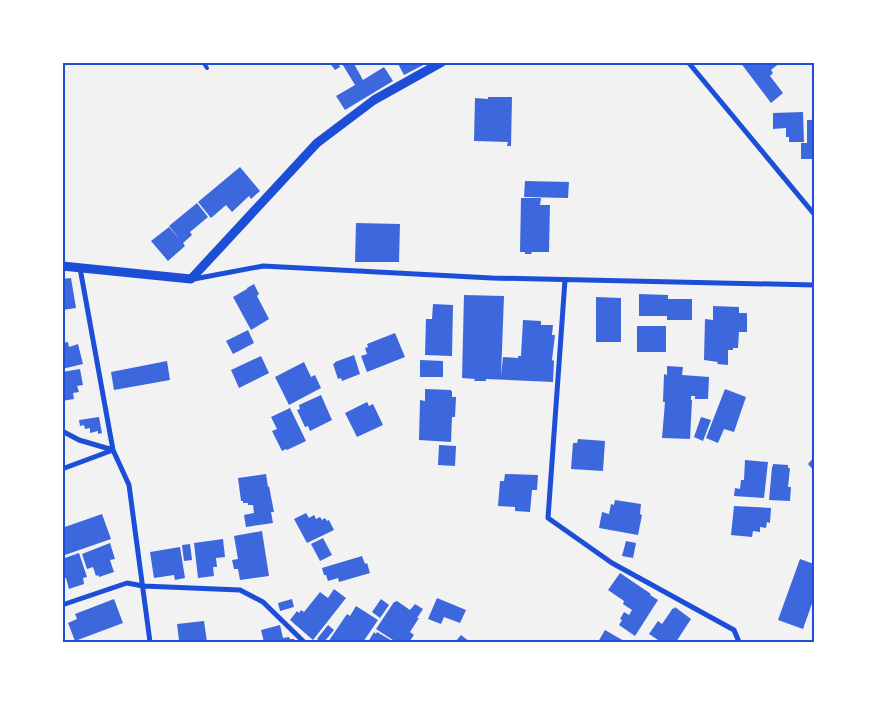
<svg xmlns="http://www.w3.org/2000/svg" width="877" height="705" viewBox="0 0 877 705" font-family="Raleway,sans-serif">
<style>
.building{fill:#3d67dc}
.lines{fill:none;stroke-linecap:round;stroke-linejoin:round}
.service{stroke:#1d4ed8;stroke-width:4}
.minor{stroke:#1d4ed8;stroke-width:5}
.tertiary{stroke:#1d4ed8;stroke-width:9}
.neatline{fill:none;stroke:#1d4ed8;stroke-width:2}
</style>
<rect width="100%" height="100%" fill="#f2f2f2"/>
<!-- building -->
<path class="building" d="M329,62H338L340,67L335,70Z
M341,62H353L363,80L384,67L393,81L345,110L336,96L355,85Z
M397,62H429L404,75Z
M740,62H781L771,70L773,73L770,76L783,93L771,103Z
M488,97H512L511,146H507L508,142L474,141L475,98L488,99Z
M803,112L804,142H789V137H786V128L773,129V113Z
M807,120H814V159H801V143H807Z
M240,167L260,191L251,199L249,196L232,212L226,205L211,218L198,202Z
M525,181L569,182L568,198L524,197Z
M521,198H541L540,205H550L549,252H531L532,254H525V252H520Z
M197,203L208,217L190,232L192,235L183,243L185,246L168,261L151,241L169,227L181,241L169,226Z
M356,223L400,224L399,262H355Z
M71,278L76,308L62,310V279Z
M254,284L259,294L257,296L269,319L251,330L233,297L247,289V288Z
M639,294L668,295V299H692V320H667V316H639Z
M464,295L504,296L501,376L503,357L518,358V356H521L523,320L541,321V325H553L552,335H555L552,360L554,361L553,382L486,379V381H474L475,379L462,378Z
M596,297L621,298V342H596Z
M433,304L453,305L452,356L425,355L426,319H432Z
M713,306L739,307V313H747V332H739L738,348H733V350H728V365L717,364L718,362L704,360L705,319L713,320Z
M637,326H666V352H637Z
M248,330L254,343L233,354L226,341Z
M395,333L405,357L367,372L361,356L367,354L365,348L368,347L367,344Z
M68,342L69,347L78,344L83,364L62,369V343Z
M354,355L360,374L342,381L341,378L338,379L333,364L335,363V362Z
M261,356L269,373L239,388L231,370Z
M420,360L443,361V377H420Z
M167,361L170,380L114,390L111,372Z
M304,362L311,377L315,375L321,388L289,405L275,377Z
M667,366L683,367L682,375L709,377L708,399H695V396H691V400H692L690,439L662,438L665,402H663L664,374L667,375Z
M80,369L83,385L77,386L79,392L73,393L74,399L62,401V372Z
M425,389L451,390V391H452V397H456L455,417H452L451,442L419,440L420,400L425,401Z
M725,389L746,397L734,432L724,429L718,443L706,438Z
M321,395L332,420L310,431L308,426L305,427L297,410L300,409L299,405Z
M367,402L369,406L373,404L383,425L357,437L345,413Z
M290,408L306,441L287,450L286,449L282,451L272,431L277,429L271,417Z
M99,417L102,433L98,434V431L90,433V428L85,429L84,425L80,426L79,420Z
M701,417L711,420L703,441L694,437Z
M578,439L605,441L603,471L571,469L573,443H577Z
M439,445L456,446L455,466L438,465Z
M814,457V471L808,464Z
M745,460L768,462L764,498L734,496L735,488L740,489L741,480H744Z
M773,464L788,465V468H790L788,487H791L790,501L769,500L772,467L773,466Z
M266,474L268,487L269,486L274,512H271L273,523L246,527L244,515L254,513L253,505H248V503H243V501H241L238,478Z
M505,474L538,475L537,490H532L530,512L515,511V507L498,506L500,481H504Z
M615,500L641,504L640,514L642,515L638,535L599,528L602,512L609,514L611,504L614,505Z
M734,506L771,508L770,523L767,522L766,528L760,527V532L753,531L752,537L731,535Z
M306,513L309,518L314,515L316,519L320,517L322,520L325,518L327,521L329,520L334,530L307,543L294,519Z
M102,514L111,539L62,556V528Z
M262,531L269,576L240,580L238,569H234L232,560L238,559L234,536Z
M323,538L332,555L320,561L311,544Z
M223,539L225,557L216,558L217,567H213L214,576L198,578L194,543Z
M626,541L636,543L633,558L622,556Z
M110,543L115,559L110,560L114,572L99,577L98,575L96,576L93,567L87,569L82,554Z
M190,544L192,560L184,561L182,545Z
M180,547L185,578L175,580L174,575L154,578L150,552Z
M79,553L87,577L83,578L84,584L69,589L66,578L62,579V559Z
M362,556L365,564L367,563L370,573L339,582L338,578L328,581L326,575H324L322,568Z
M800,559L814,564V598L803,629L778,620Z
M620,573L651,594L650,595L658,600L635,636L619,625L622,620L620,619L624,612L629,615L632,610L623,604L624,601L608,590Z
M334,589L346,598L313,640L290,620L297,611L299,613L301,610L304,612L320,592L328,598Z
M437,598L466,610L460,623L444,617L441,624L428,619Z
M114,599L123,623L75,641L68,623L77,619L75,614Z
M292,599L294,607L280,611L278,603Z
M381,599L389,605L380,618L372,612Z
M397,601L410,610L415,604L423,609L417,618H419L410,632L414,635L409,642H396L376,629L394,602H395Z
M356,606L378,620L363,642H328L347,614L350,616Z
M675,607L691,619L676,642H661L649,634L658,621L662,624L673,608L674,609Z
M204,621L207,642H175V640H179L177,624Z
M280,625L283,638L289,637L290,639H294L295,642H264L261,630Z
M328,625L334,630L324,642H321L317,639Z
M605,630L624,641V642H598Z
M374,632L376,634L377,632L394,642H368Z
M461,635L470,642H455Z"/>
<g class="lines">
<!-- service -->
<path class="service" d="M203,62L207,68"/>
<!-- minor -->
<path class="minor" d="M688,62L814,214
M80,268L113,450L129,485L150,642
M194,279L263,266L492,278L814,285
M565,280L548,518L612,563L734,630L739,642
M62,431L79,440L113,450
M62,469L113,450
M62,605L127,583L143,586L240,590L263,602L304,642"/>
<!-- tertiary -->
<path class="tertiary" d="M62,266L191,279L317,143L374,100L442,62"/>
</g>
<!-- border -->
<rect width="877" height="705" fill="none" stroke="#ffffff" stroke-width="128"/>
<rect x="64" y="64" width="749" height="577" class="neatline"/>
</svg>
